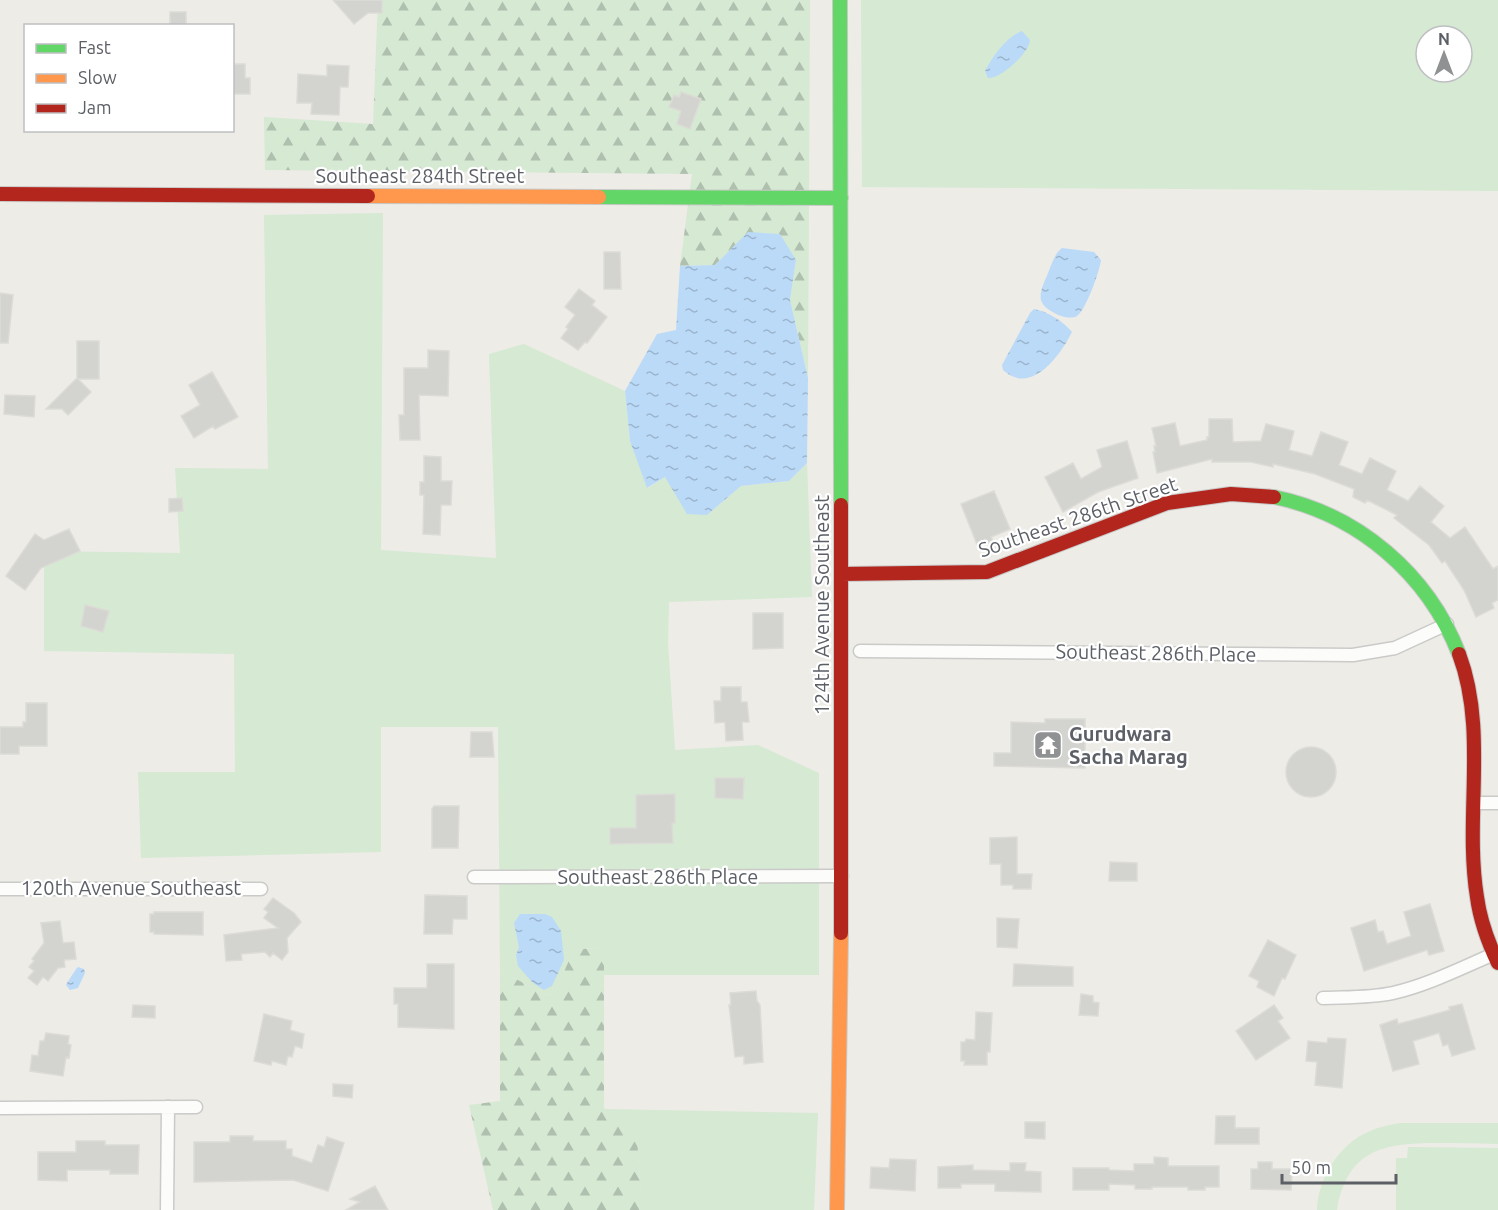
<svg xmlns="http://www.w3.org/2000/svg" width="1498" height="1210" viewBox="0 0 1498 1210" font-family="Ubuntu,sans-serif">
<style>
.grass{fill:#d5e9d3;fill-rule:evenodd}
.forest{fill:url(#forest-firs)}
.water{fill:url(#water-ripples)}
.building{fill:#d3d3d0;stroke:#dcdbd6;stroke-width:1.5}
.lines{fill:none;stroke-linecap:round;stroke-linejoin:round}
.street-casing{stroke:#cacac9;stroke-width:15}
.fast-casing{stroke:#c9c9c8;stroke-width:16}
.slow-casing{stroke:#c9c9c8;stroke-width:16}
.jam-casing{stroke:#c9c9c8;stroke-width:16}
.street{stroke:#fcfcfb;stroke-width:12}
.fast{stroke:#63d668;stroke-width:14}
.slow{stroke:#ff974d;stroke-width:14}
.jam{stroke:#b3261e;stroke-width:14}
.labels{text-anchor:middle;stroke-width:4.5;stroke-linejoin:round;paint-order:stroke}
.street-label{font-size:20px;fill:#5c6066;stroke:#fff}
.poi-label{font-size:20px;font-weight:bold;fill:#5c6066;stroke:#fff;text-anchor:start}
</style>
<defs>
<pattern id="forest-firs" width="22" height="20" patternUnits="userSpaceOnUse" patternTransform="scale(1.5)"><rect width="22" height="20" fill="#d5e9d3"/><path d="M5 1l3.5 6h-7zM16 11l3.5 6h-7z" fill="#b0c0af"/></pattern>
<pattern id="water-ripples" width="26" height="14" patternUnits="userSpaceOnUse" patternTransform="scale(1.5)"><rect width="26" height="14" fill="#bbdaf8"/><path d="M2 4q2-2 4 0t4 0M15 11q2-2 4 0t4 0" fill="none" stroke="#9bb4cd"/></pattern>
</defs>
<rect width="100%" height="100%" fill="#edece7"/>
<!-- grass -->
<path class="grass" d="M861,0H1498V191L862,187ZM1426,36H1462V72H1426Z
M383,213L381,550L496,558L489,354L524,344L625,391L630,441L648,488L665,477L707,515L741,486L789,481L807,463L812,597L669,602L668,643L675,750L758,745L819,773V975H603L604,947L573,950L557,989L549,996L500,971L498,727H381V852L141,858L138,772H235L234,654L44,651V551L180,553L175,468L268,469L264,215Z
M604,1109L818,1113L814,1210H642L637,1138Z
M1400,1123H1498V1144C1478,1143 1457,1143 1437,1143C1383,1143 1347,1150 1337,1210H1317C1318,1179 1339,1144 1368,1132C1378,1127 1389,1125 1400,1123Z
M1408,1147L1498,1148V1210H1396V1158H1407Z"/>
<!-- forest -->
<path class="forest" d="M378,0H810L808,378L790,300L796,260L748,233L715,265L680,266L692,174L265,170L264,117L373,124Z
M604,947V1108L637,1138L642,1210H493L469,1105L500,1101V971L549,996L557,989L573,950Z"/>
<!-- water -->
<path class="water" d="M1022,31L1030,40C1030,52 1000,80 988,78L985,71C993,56 1006,37 1022,31Z
M748,232L780,234L796,260L790,300L808,378L807,463L789,481L741,486L707,515L687,514L665,477L647,488L630,441L625,391L657,334L676,330L680,266L715,265Z
M1062,248L1094,252L1101,260C1100,270 1086,310 1077,316C1068,322 1043,310 1041,300C1039,291 1045,281 1048,273C1052,264 1054,254 1062,248Z
M1034,309C1047,311 1064,322 1072,332C1060,356 1031,396 1003,370L1002,365L1030,313Z
M520,914H545L552,917L561,931L564,960L552,986L544,990L533,983L518,966L516,955L519,947L514,923Z
M78,967L84,969L85,973L78,988L70,990L66,985C67,983 77,967 78,967Z"/>
<!-- building -->
<path class="building" d="M333,0H382V13H368L354,24Z
M170,12H186V26H170Z
M232,64H245V78H250V94H232Z
M327,65L349,66L348,87H340L339,115L311,114L312,103H297L298,74L327,76Z
M681,92L701,99L690,129L677,124L681,111L669,107L674,95L679,97Z
M604,252H620L621,289H604Z
M579,289L595,301L592,305L607,317L587,343L585,342L578,350L561,338L568,329L566,327L575,315L565,307Z
M0,293L13,295L8,343H0Z
M77,341H99V379H78L91,392L68,415L62,409H46L77,378Z
M428,350L449,351L448,396L419,395L420,440H400L399,415H404V368H428Z
M212,372L238,417L215,429L213,426L194,438L181,416L200,405L189,385Z
M5,395L35,396L34,417L4,414Z
M1209,419H1232L1233,442L1261,441L1266,424L1294,431L1289,450L1312,456L1321,432L1348,442L1339,465L1362,474L1370,458L1396,471L1387,490L1408,501L1420,486L1444,506L1431,522L1450,538L1465,527L1493,569L1498,566V600L1492,603L1494,608L1476,617L1464,590L1445,561L1442,563L1429,545L1394,518L1397,515L1367,500L1365,503L1353,497L1354,489L1315,474L1273,464V467L1251,462H1212V459L1157,473L1153,452H1155L1154,446H1156L1152,428L1175,423L1180,446L1207,440V437H1209Z
M1127,441L1138,478L1098,492L1063,512L1045,477L1073,463L1081,479L1102,467L1097,450Z
M424,456L441,457V481H452L451,505H441L440,535L423,534L424,495H420V482H424Z
M994,491L1010,529L991,537L993,541L978,547L961,504Z
M182,498L183,511L169,512V499Z
M69,529L80,551L41,568L25,590L6,576L35,534L44,540Z
M85,605L109,611L103,632L81,626Z
M753,613H783V648L753,649Z
M721,687H741V702H747L749,722H742L743,740L726,741L725,722L715,723L714,701H721Z
M26,703H47V746H19V754H0V727H23V722H26Z
M1045,719H1085V768L994,766V753H1011V722L1045,723Z
M471,732H492L494,757H470Z
M1286 772a25 25 0 1 1 50 0a25 25 0 1 1-50 0Z
M715,778H744L743,799L715,798Z
M675,794V823H672L673,843L610,844V828H636V795Z
M434,806H459L458,848H432V809Z
M1017,837V874H1032L1031,889H1013V885H1001V864H990V838Z
M1110,862L1137,863V881H1109Z
M425,895L467,896V919H453L452,934H424Z
M273,898L294,913L301,922L287,938L288,952L282,960L273,953L270,957L265,952L241,954L242,960L226,961L224,935L278,928L264,918L268,912L264,909Z
M1430,904L1444,951L1429,955L1427,950L1364,971L1351,928L1375,920L1378,932L1383,931L1387,944L1411,936L1404,912Z
M154,912H203V935L154,934V932H150V914H154Z
M997,918L1019,919L1017,948L997,947Z
M60,921L63,943L74,942L76,959L64,960L65,967L58,968L48,981L43,977L37,985L28,978L34,971L29,967L34,961L32,959L44,943L41,923Z
M1268,940L1296,955L1285,979L1282,978L1274,996L1257,987L1259,981L1249,976Z
M427,964H454V1029L398,1027V1004H394V988H427Z
M1014,964L1073,967V986H1013Z
M756,991L757,1001L760,1005L763,1062L744,1064V1056L735,1057L729,1005H731L730,993Z
M1081,994L1093,996V1002L1099,1003L1098,1016L1079,1015Z
M1462,1004L1475,1049L1452,1056L1448,1044L1443,1046L1439,1033L1413,1041L1419,1064L1393,1071L1380,1025L1397,1019L1398,1024L1417,1019L1450,1010L1449,1007Z
M133,1005L155,1006V1018L132,1017Z
M1274,1005L1283,1018L1278,1021L1290,1038L1256,1060L1236,1031Z
M976,1012L992,1013L990,1052H987V1065H964L965,1061H961V1042H965L966,1039L975,1040Z
M264,1014L292,1021L290,1030L304,1034L302,1048L295,1046L292,1057L288,1056L286,1065L272,1061L271,1065L254,1061Z
M46,1033L69,1036L68,1044L71,1045L69,1058L66,1057L63,1076L30,1071L32,1055L38,1056L40,1041H44Z
M1328,1038L1346,1039L1342,1088L1315,1085L1317,1062L1306,1061L1308,1041L1327,1043Z
M333,1084L353,1085L352,1098L333,1096Z
M1216,1116H1235V1128H1259V1144H1215Z
M1025,1122H1045V1139L1025,1138Z
M230,1136H253V1141H286V1149H292V1156L312,1163L318,1145L324,1147L327,1137L344,1143L328,1191L293,1180L194,1182V1142H230Z
M76,1141H105V1145H139L138,1174H110V1170H67V1181L38,1180V1152H76Z
M1154,1157L1168,1158V1166H1219V1187H1205V1190H1188V1187H1152V1189H1135V1185L1109,1184V1190H1073V1168H1109V1170L1134,1171V1164H1154Z
M890,1159L916,1160L915,1191L870,1188L871,1167L889,1168Z
M1258,1162H1272V1169H1292L1291,1190L1251,1189V1169H1258Z
M1010,1163H1026L1025,1171L1041,1172V1192L995,1191V1184H961V1188H938V1167L973,1165V1170L1010,1171Z
M375,1186L388,1210H346L360,1202L350,1199Z"/>
<g class="lines">
<!-- street casing -->
<g class="street-casing">
<path id="street" d="M860,651L1353,655L1395,648L1447,624
M1473,803H1498
M474,877L842,876
M0,889H261
M1323,998C1346,997 1370,998 1393,993C1428,985 1461,968 1494,954
M0,1108L196,1107
M167,1210L168,1107"/>
</g>
<!-- fast casing -->
<g class="fast-casing">
<path id="fast" d="M840,0L841,505
M599,197L841,198
M1274,497C1358,514 1428,574 1459,654"/>
</g>
<!-- slow casing -->
<g class="slow-casing">
<path id="slow" d="M368,196L599,197
M837,1210L841,933"/>
</g>
<!-- jam casing -->
<g class="jam-casing">
<path id="jam" d="M0,194L368,196
M841,574L987,572L1167,503L1231,494L1274,497
M1459,654C1488,731 1464,817 1477,897C1480,920 1488,942 1498,963
M841,933V505"/>
</g>
<!-- street -->
<use href="#street" class="street"/>
<!-- fast -->
<use href="#fast" class="fast"/>
<!-- slow -->
<use href="#slow" class="slow"/>
<!-- jam -->
<use href="#jam" class="jam"/>
</g>
<!-- icons -->
<defs>
<g id="temple-square" transform="scale(1.5)"><rect x="-9" y="-9" width="18" height="18" rx="4" fill="#8f9193" stroke="#fff"/><path d="M0-6L5-2H3V0L6.5 2.5H4V6H1.5V3h-3V6H-4V2.5H-6.5L-3 0V-2H-5Z" fill="#fff"/></g>
</defs>
<g fill-rule="evenodd">
<use href="#temple-square" x="1048" y="745"/>
</g>
<g class="labels">
<!-- street labels -->
<g class="street-label">
<text x="420" y="183">Southeast 284th Street</text>
<text transform="translate(1078 517) rotate(-19)" y="7">Southeast 286th Street</text>
<text transform="translate(822 605) rotate(-90)" y="7">124th Avenue Southeast</text>
<text transform="translate(1156 653) rotate(1)" y="7">Southeast 286th Place</text>
<text x="658" y="884">Southeast 286th Place</text>
<text x="131" y="895">120th Avenue Southeast</text>
</g>
<!-- poi labels -->
<g class="poi-label">
<text x="1069" y="741">Gurudwara<tspan x="1069" dy="23">Sacha Marag</tspan></text>
</g>
</g>
<!-- legend -->
<rect x="24" y="24" width="210" height="108" fill="#ffffff" stroke="#bebfc2" stroke-width="1.5"/>
<rect x="36" y="44" width="30" height="9" fill="#63d668" stroke="#bebfc2" stroke-width="1.5"/>
<text x="78" y="54" font-size="18" fill="#5c6066">Fast</text>
<rect x="36" y="74" width="30" height="9" fill="#ff974d" stroke="#bebfc2" stroke-width="1.5"/>
<text x="78" y="84" font-size="18" fill="#5c6066">Slow</text>
<rect x="36" y="104" width="30" height="9" fill="#b3261e" stroke="#bebfc2" stroke-width="1.5"/>
<text x="78" y="114" font-size="18" fill="#5c6066">Jam</text>
<!-- north arrow -->
<g transform="translate(1444 54)"><circle r="28" fill="#ffffff" stroke="#bebfc2" stroke-width="1.5"/>
<path d="M0-4.5L10 22L0 15L-10 22Z" fill="#8f9193"/>
<text y="-9" font-size="16" font-weight="bold" text-anchor="middle" fill="#5c6066">N</text>
</g>
<!-- scale -->
<path d="M1282 1174v9h114v-9" fill="none" stroke="#5c6066" stroke-width="3"/>
<text x="1291" y="1174" font-size="18" fill="#5c6066" stroke="#ffffff" stroke-width="4.5" paint-order="stroke">50 m</text>
</svg>
